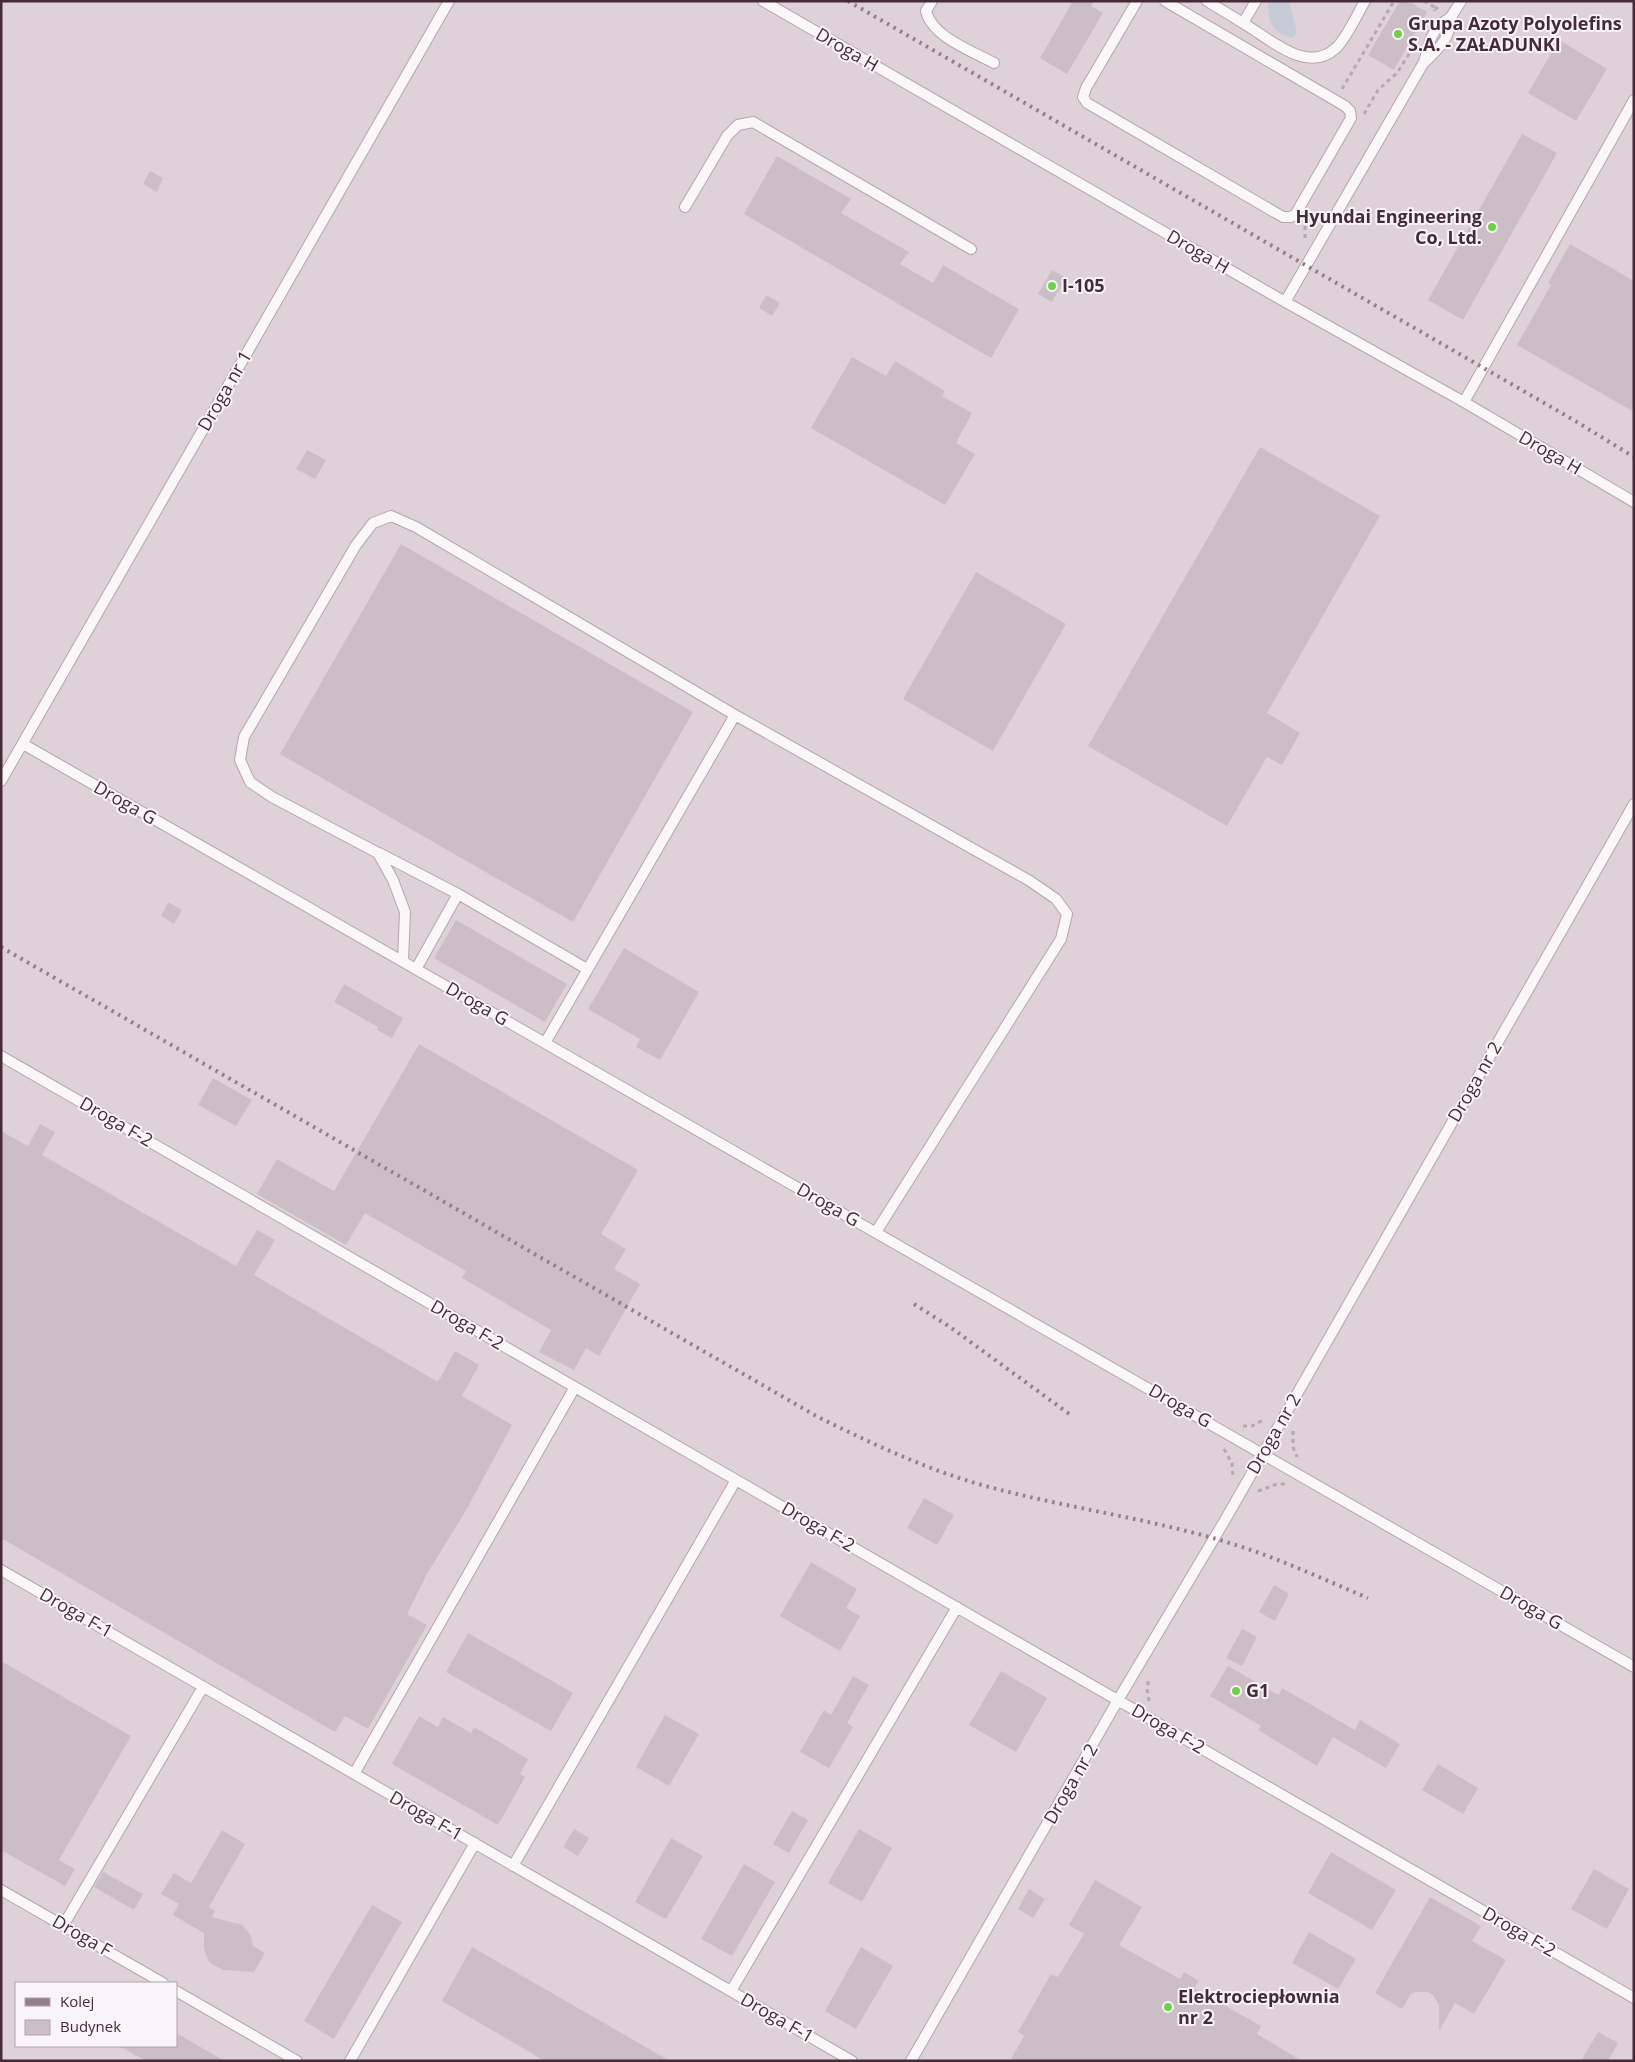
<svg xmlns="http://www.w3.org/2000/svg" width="1635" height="2062" viewBox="0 0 1635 2062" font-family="'Open Sans',sans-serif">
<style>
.built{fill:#ded2d8;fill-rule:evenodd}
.green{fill:#c5ccd6}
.building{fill:#ccbec5}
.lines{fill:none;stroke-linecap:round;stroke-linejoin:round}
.service-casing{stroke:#b3a5ac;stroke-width:12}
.path{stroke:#b5a9af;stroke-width:3;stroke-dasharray:4 4;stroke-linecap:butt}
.service{stroke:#faf7f8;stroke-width:10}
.rail{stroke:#967d8a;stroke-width:4;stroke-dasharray:2.5 5;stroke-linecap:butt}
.poi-dot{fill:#70d149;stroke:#f9f4f7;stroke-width:2}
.labels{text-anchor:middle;stroke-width:4;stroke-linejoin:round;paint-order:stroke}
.poi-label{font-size:18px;font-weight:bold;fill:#452b38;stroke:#f9f4f7;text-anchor:start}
.street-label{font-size:18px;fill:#452b38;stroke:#f9f4f7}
</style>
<rect width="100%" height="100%" fill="#ece4e8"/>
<!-- built -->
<path class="built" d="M1,1H1634V2061H1ZM16,1983H176V2046H16Z"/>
<!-- green -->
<path class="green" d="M1269,1H1289L1297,32L1292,38C1274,35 1265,18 1269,1Z"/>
<!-- building -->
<path class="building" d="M1073,1H1094L1091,6L1103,13L1067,74L1040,58Z
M1400,1H1408L1427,12L1394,70L1368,55Z
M1559,40L1607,69L1576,121L1528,93Z
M1522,134L1557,153L1463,320L1428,300Z
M777,156L851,199L841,213L909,252L900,264L933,283L943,265L1019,309L991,358L744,214Z
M150,171L163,178L157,192L143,184Z
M1570,244L1634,281V412L1517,345L1551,285L1548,283Z
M1052,270L1066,278L1052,302L1038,294Z
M766,295L780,303L772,316L759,308Z
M852,357L886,376L895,361L945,391L942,396L972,413L956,443L975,454L945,505L811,428Z
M1260,447L1380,516L1267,713L1300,733L1282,765L1267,757L1227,826L1088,746Z
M307,450L326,460L315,479L296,469Z
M401,544L693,712L573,922L280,754Z
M976,572L1066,624L993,751L903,699Z
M168,902L182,910L174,924L161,916Z
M456,920L567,984L545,1022L434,958Z
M624,948L699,992L660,1060L636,1047L640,1039L588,1009Z
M344,984L403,1018L392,1038L377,1030L378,1027L334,1002Z
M419,1044L638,1170L601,1234L626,1249L614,1269L640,1284L599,1356L586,1348L574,1370L539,1352L551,1330L462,1278L466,1271L365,1213L346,1245L257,1194L277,1159L334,1191Z
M213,1078L252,1100L236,1126L198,1105Z
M40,1124L55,1132L42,1155L236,1266L257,1230L275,1240L254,1275L438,1382L455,1351L479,1365L462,1396L512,1425L465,1512L427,1574L407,1614L427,1625L368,1729L345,1716L335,1732L1,1538V1131L28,1146Z
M924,1498L954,1515L937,1545L907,1528Z
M811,1562L857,1589L846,1608L860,1616L840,1651L780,1616Z
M1274,1585L1289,1594L1275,1621L1259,1612Z
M1242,1629L1257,1637L1242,1666L1226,1658Z
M468,1633L573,1693L551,1731L446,1672Z
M1,1661L131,1736L59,1860L75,1869L65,1886L1,1850Z
M1228,1666L1279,1695L1282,1688L1355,1730L1360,1720L1400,1744L1386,1768L1333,1737L1317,1766L1258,1730L1261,1726L1210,1696Z
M1001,1671L1047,1698L1016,1752L969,1725Z
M853,1676L869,1685L847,1723L853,1727L829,1768L800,1752L824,1710L831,1715Z
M665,1715L699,1734L669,1786L636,1767Z
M419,1716L438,1727L443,1717L471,1733L474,1727L528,1759L520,1774L525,1777L498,1825L392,1764Z
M1438,1764L1478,1788L1463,1814L1422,1790Z
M792,1811L808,1820L789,1853L773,1844Z
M574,1829L589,1838L578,1856L563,1847Z
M859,1829L892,1848L862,1902L828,1883Z
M222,1830L245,1844L209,1907L215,1911L212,1917L242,1925L250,1934L253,1946L265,1953L254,1972L223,1970L212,1964L208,1960L204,1948V1933L173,1915L179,1904L161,1894L174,1873L191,1883Z
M671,1838L703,1856L666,1919L635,1902Z
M1331,1852L1396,1890L1372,1930L1308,1893Z
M744,1864L775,1882L732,1956L701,1939Z
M1594,1869L1629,1889L1607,1929L1571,1909Z
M103,1872L143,1894L134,1910L94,1887Z
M1095,1880L1142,1907L1119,1945L1180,1979L1184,1972L1199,1981L1194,1988L1261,2026L1257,2034L1302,2061H1010L1024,2036L1018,2032L1051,1974L1058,1977L1084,1934L1069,1925Z
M1029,1889L1045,1899L1033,1918L1018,1909Z
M1430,1897L1481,1926L1472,1941L1506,1960L1474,2014L1455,2003L1439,2031V2005L1433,1995L1428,1992H1416L1411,1994L1402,2009L1375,1993Z
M372,1905L402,1922L334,2039L304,2021Z
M1309,1932L1356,1959L1338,1989L1292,1963Z
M472,1947L670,2061H545L442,2001Z
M861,1947L893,1966L856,2029L825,2011Z
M1598,2032L1618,2043L1608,2061H1581Z
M176,2033L225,2061H146L119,2046H176Z"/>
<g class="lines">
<!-- service casing -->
<g class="service-casing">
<path id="service" d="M763,1L1273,295L1464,402L1634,502
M932,1L926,11C932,37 972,51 994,63
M1137,1L1086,88L1083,97L1087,103L1283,217H1290L1295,215L1351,118L1350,111L1345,106L1165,1
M1207,1L1243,23
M1256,1L1243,23C1270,39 1307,75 1336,48C1346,39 1358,13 1365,1
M1425,62C1441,46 1449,40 1451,17
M685,207L727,136L738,125L753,122L971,249
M1285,302L1424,62L1431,38L1438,26L1451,17L1461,1
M1464,402L1634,100
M735,715L1030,881L1056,899L1067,914L1061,939L876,1232
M23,744L1634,1667
M1,781L449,1
M379,853L458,894L587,969
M403,961L405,912L393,880L378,853L272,797L250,782L240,760L244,737L356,545L373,523L391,516L416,527L735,715L545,1043
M416,969L458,894
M1,1056L1634,1998
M1,1570L852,2061
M354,1774L575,1387
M513,1866L736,1480
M1,1890L163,1983
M63,1926L203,1687
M176,1991L297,2061
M731,1991L957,1607
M350,2061L475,1843
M911,2061L1118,1700L1225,1520L1634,804"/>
</g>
<!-- path -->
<path class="path" d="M1424,1L1436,8L1434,11
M1438,9L1436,8L1438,1
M1342,89L1394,1
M1364,114L1378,90L1397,73L1411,51
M1305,238V224
M1243,1426H1252L1265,1419
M1293,1431V1447L1297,1457
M1224,1449L1232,1463L1233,1476
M1258,1491L1277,1484H1285
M1149,1701L1147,1689L1149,1677"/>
<!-- service -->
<use href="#service" class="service"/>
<!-- rail -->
<path class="rail" d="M848,1L1572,419L1634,457
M1,947L818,1417C871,1443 925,1469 982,1485C1068,1509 1158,1519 1242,1547C1285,1561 1327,1581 1368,1598
M914,1304L950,1327L1072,1416"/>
</g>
<!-- markers -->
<g class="poi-dot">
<circle cx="1398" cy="34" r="5"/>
<circle cx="1492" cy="227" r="5"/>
<circle cx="1052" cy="286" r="5"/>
<circle cx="1236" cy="1691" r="5"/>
<circle cx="1168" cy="2007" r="5"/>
</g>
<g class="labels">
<!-- poi labels -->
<g class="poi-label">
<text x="1408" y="30">Grupa Azoty Polyolefins<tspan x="1408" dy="21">S.A. - ZAŁADUNKI</tspan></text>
<text x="1482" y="223" text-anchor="end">Hyundai Engineering<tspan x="1482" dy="21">Co, Ltd.</tspan></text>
<text x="1062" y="292">I-105</text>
<text x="1246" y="1697">G1</text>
<text x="1178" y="2003">Elektrociepłownia<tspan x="1178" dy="21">nr 2</tspan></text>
</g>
<!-- street labels -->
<g class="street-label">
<text transform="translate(847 50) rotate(30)" y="6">Droga H</text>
<text transform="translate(1198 252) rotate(30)" y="6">Droga H</text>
<text transform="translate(225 391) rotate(-60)" y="6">Droga nr 1</text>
<text transform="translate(1550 453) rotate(30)" y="6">Droga H</text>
<text transform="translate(125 803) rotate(30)" y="6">Droga G</text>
<text transform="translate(477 1004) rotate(30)" y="6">Droga G</text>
<text transform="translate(1475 1082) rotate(-60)" y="6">Droga nr 2</text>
<text transform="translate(116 1122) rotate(30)" y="6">Droga F-2</text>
<text transform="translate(828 1205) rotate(30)" y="6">Droga G</text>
<text transform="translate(467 1325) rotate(30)" y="6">Droga F-2</text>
<text transform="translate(1180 1406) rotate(30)" y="6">Droga G</text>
<text transform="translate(1274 1434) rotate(-60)" y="6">Droga nr 2</text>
<text transform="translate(818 1527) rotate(30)" y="6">Droga F-2</text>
<text transform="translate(1531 1608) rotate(30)" y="6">Droga G</text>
<text transform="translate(76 1613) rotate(30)" y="6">Droga F-1</text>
<text transform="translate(1168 1729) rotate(30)" y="6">Droga F-2</text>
<text transform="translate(1071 1784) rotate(-60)" y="6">Droga nr 2</text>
<text transform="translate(426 1816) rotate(30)" y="6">Droga F-1</text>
<text transform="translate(1519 1932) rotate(30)" y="6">Droga F-2</text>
<text transform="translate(82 1936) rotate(30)" y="6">Droga F</text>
<text transform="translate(777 2018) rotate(30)" y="6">Droga F-1</text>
</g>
</g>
<!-- border -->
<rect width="1635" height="2062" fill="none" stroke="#452b38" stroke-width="5"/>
<!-- legend -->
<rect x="15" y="1982" width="162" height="65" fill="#f9f4f7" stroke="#b1a4ab"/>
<rect x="25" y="1998" width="25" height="8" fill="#967d8a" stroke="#b1a4ab"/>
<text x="60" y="2007" font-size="15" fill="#452b38">Kolej</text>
<rect x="25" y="2020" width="25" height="15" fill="#ccbec5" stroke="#b1a4ab"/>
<text x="60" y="2032" font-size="15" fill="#452b38">Budynek</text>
</svg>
